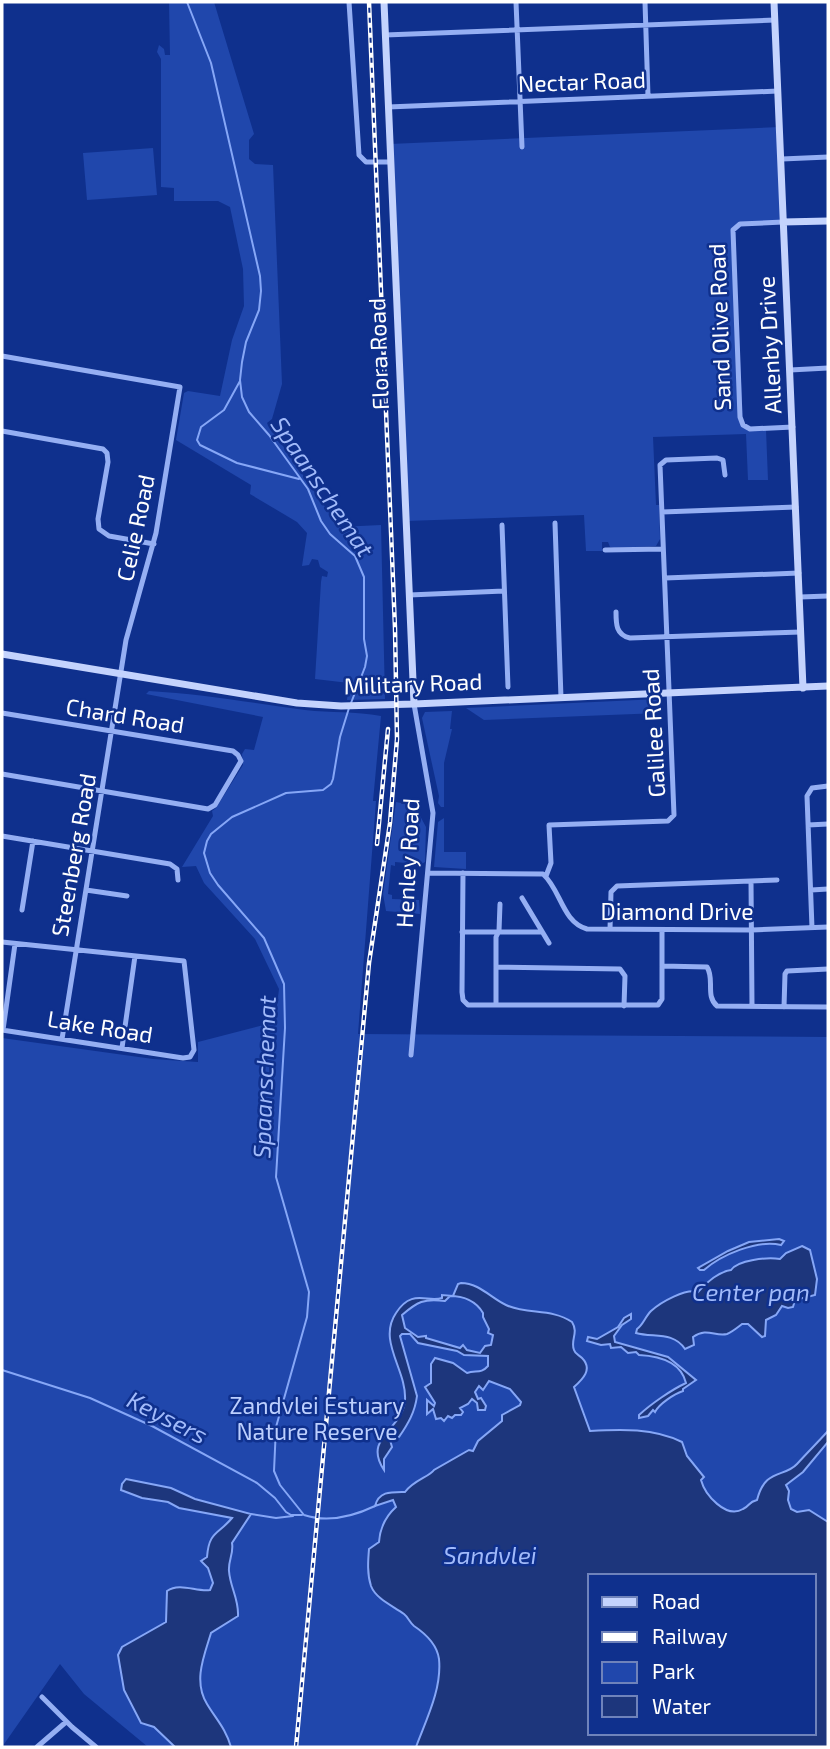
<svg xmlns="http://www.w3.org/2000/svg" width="830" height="1749" viewBox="0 0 830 1749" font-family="'Exo 2',sans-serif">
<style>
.green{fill:#2047ac;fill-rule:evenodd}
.water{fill:#1d367c;stroke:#86a7f7;stroke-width:2;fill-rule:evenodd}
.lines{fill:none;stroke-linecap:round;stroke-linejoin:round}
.stream{stroke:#86a7f7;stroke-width:2}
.street{stroke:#95aff3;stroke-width:5}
.secondary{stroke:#c4d3fd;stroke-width:7}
.rail-casing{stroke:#fff;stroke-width:4.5}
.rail{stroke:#0f308d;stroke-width:2;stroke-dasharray:5;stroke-linecap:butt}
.labels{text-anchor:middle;stroke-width:5;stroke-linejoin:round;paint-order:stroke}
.street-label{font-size:23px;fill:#fff;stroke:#0f308d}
.park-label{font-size:23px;fill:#bccffe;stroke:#0f308d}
.water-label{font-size:24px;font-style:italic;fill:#a1bafa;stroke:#0f308d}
</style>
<rect width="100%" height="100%" fill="#0f308d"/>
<!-- green -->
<path class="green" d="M169,2H214L254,134L249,140V159L255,164L273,165L282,384L272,419L267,423L339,527L381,525L385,699L347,700L349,683L315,679L321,582L322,576L327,577L328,572L320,567L318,560L312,559L309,565L302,566L307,533L297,522L250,494L251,485L176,440L184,393L188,391L220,396L232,340L244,306L243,269L230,207L218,201H174V188L161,187V59L157,52L159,45L164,49L165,55H170Z
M780,127L783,222L734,227L743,425L748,431L766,430L768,480H748L746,434L653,437L656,505H659L660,539L656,546L614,548L610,547L608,542H602V551H586L584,515L405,521L390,144Z
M153,148L157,195L87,200L83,153Z
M149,691C202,694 253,703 305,710C331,713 355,711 381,716L373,801H376L358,1034L828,1037V1747H148L84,1694L60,1664L2,1747V1038L153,1059L198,1062V1042L275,1022L279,989L255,939L204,883L196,866L182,867L213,816L212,811L216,808L243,765L242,754L245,749L254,750L263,717L146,694ZM590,1576H814V1733H590Z
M659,699L660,713L484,720L466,708Z
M452,711L450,729H452L444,763V807H441L438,803L439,796L422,718L425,712Z
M396,802L407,804L411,812L410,820L418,821L419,814L426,827L425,862L418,866L417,864L395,862V866L391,865L388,894L392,895V899L419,900L420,914L386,911L383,894Z
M444,818V852H466V869L434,867L438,822Z"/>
<!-- water -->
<path class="water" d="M779,1239L784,1241L781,1245C758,1239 721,1255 704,1270H700L698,1268L728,1251L749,1242Z
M802,1246L810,1250L817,1279L815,1295L795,1300L793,1307L788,1308L782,1306L776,1315L766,1320L765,1336L762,1337L748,1324H742C738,1327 732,1332 727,1334C715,1337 707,1327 693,1337L694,1345L685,1349C673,1331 653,1338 636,1333L637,1329C643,1325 645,1317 651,1311C661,1302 686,1288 698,1292C706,1283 718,1272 731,1270C738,1260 767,1257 780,1259L786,1253Z
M461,1283C479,1283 491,1298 506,1305C528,1315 551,1308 572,1322C579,1333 570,1340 574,1350C575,1354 579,1355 582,1358C593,1369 583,1379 574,1387L590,1431C621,1429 654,1428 682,1442L687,1456L704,1477L701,1480C705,1495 726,1519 743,1509C750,1506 748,1502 757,1500C765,1468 784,1478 797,1464C807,1453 818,1442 828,1431V1442L803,1472L786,1485L789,1491L788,1500L791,1509L797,1512L809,1510L828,1522V1747H416C426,1720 442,1689 439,1659C437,1644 426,1634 414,1626C410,1623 408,1617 404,1614C393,1606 376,1599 371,1586C367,1574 368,1561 369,1549L379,1542C380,1528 386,1516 396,1507L393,1500L375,1506C379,1491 391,1492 405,1492C414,1480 429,1477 434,1470L469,1450L473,1451L478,1441L502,1421V1415L520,1405L521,1402L510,1389L489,1381L483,1390L479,1386L475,1392L478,1399L481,1398L486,1406L485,1410H478L477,1403L472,1399L468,1404L460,1408L463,1412L461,1415H455L452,1418L448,1416L444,1421L441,1418L436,1419L433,1409L427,1414V1400L434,1406L435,1403L425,1387L431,1383V1364L435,1358L453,1363L467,1373C476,1370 481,1374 488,1366V1356L464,1355L457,1351L418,1343L410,1334H402L400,1336L417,1396C415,1412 408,1424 399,1437L390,1440L392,1447L384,1459V1470C362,1437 403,1430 405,1400C407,1370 377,1341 396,1313C412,1288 427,1303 442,1298V1295L453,1296L458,1284ZM450,1296C463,1296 476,1301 483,1313V1317L489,1329L488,1333L493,1335L491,1345L485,1346L480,1353L467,1350L463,1345L460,1348L426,1338V1336L418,1337L405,1328L402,1315C417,1302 424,1298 445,1301ZM590,1576H814V1733H590Z
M631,1314V1319L622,1325L614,1336L615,1342L668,1357L696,1380L683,1389V1391C674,1394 659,1404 655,1412L653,1410L648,1416L639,1418V1415C651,1404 671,1390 686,1383C681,1362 659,1356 639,1355L636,1352L628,1353L621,1347L611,1348L610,1344L601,1345L587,1341L588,1337L597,1339L618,1327L624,1318Z
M126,1479L171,1488L195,1499L251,1514L232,1543C234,1553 228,1561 229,1571C230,1587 239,1599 238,1616L211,1633C204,1656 193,1681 207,1704C216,1719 226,1729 231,1747H175L154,1727L141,1723L124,1690L118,1655L122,1647L166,1622L167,1591C180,1582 196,1592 210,1590L213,1583L208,1568L201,1561L207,1557C209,1531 218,1535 232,1518L179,1508L168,1502L142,1498L121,1490L122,1484Z"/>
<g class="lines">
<!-- stream -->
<path class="stream" d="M187,2L211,63L260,276L261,291L259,310L246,342L242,362L240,380L242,397L249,412L269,435L308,489L321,521L330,534L355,556L364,577V639L367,656L365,667L351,703
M240,381L224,410L201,427L197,440L200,445L237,463L299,479
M349,708L340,737L333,779L331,784L323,790L286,793L232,817L211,834L207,841L204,853L210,873L218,885L264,938L284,984L285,1028L276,1177L309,1292L307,1317L276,1427L274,1471L280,1485L304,1515C328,1523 354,1516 375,1506
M2,1370L90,1398L152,1426L257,1483L275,1498L286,1512L291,1515H302
M251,1514L276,1518L293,1516"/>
<!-- street -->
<path class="street" d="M349,2L359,155L366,162H391
M516,2L522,147
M645,2L648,96
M385,35L775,20
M388,107L778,91
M782,159L828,157
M783,222L740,224L733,230L740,417L743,425L750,429L793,427
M2,356L180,387L156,533L126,640L62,1039
M790,370L828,368
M2,431L103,449L107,453L108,462L98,519L99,529L109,536L154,544
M662,512L796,507
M555,523L561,698
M502,525L508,687
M605,550L663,549
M665,578L799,573
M409,595L504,591
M800,597L828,596
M616,612C616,624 616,635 630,638L801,632
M2,713L233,751L238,755L241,761L215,805L208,809L2,774
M808,825L828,824
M2,836L170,864L177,869L178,880
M428,873L543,874C561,890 562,922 587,929L752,930L828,927
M463,873L462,992L463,1000L468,1005H658L662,999V930
M546,876L551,863L549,825L668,821L674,815L660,465L666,460L717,458L723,460L725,475
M751,881L752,1006
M86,890L127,896
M811,890L828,889
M522,898L549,943
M22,910L33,841
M812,928L807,796L812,788L828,786
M610,929L611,892L617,886L777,880
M462,932H542
M2,942L184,961L194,1050L190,1057L183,1058L2,1030
M662,966L707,967C715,979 705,996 717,1006L828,1007
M496,967L620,969L625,976L624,1006
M496,1005V937L499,931L500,904
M784,1007L785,974L787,971L828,969
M3,1030L15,944
M122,1048L135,956
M411,1055L433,813L414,704
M42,1697L72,1727L96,1747
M37,1747L66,1722"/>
<!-- secondary -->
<path class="secondary" d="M384,2L414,704
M774,2L803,688
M783,222L828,221
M2,654L297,703L341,706L414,704L828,686"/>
<!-- rail casing -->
<g class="rail-casing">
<path id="rail" d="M377,844L388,729
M296,1747L369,963L390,823L397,739L395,628L369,2"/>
</g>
<!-- rail -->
<use href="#rail" class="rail"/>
</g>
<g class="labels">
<!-- street labels -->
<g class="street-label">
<text transform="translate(582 82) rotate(-2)" y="8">Nectar Road</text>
<text transform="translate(720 327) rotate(-92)" y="8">Sand Olive Road</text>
<text transform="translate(770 345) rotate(-93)" y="8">Allenby Drive</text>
<text transform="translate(379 354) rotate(-92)" y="8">Flora Road</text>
<text transform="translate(136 528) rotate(-78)" y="8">Celie Road</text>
<text transform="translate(413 684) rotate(-2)" y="8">Military Road</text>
<text transform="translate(125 716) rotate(9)" y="8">Chard Road</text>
<text transform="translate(654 733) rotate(-93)" y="8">Galilee Road</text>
<text transform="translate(74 855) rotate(-80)" y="8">Steenberg Road</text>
<text transform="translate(408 863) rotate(-87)" y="8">Henley Road</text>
<text x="677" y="920">Diamond Drive</text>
<text transform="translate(100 1027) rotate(9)" y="8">Lake Road</text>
</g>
<!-- park labels -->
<g class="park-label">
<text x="317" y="1414">Zandvlei Estuary<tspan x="317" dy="26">Nature Reserve</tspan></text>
</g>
<!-- water labels -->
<g class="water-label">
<text transform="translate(322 487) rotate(56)" y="8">Spaanschemat</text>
<text transform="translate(265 1077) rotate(-88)" y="8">Spaanschemat</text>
<text x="751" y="1301">Center pan</text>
<text transform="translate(167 1418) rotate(27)" y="8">Keysers</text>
<text x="490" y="1564">Sandvlei</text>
</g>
</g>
<!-- border -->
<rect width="830" height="1749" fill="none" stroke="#ffffff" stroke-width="7"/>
<!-- legend -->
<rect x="588" y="1574" width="228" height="161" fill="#0f308d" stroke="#6f83bb" stroke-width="2"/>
<rect x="602" y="1597" width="35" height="10" fill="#c4d3fd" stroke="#6f83bb" stroke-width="2"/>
<text x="652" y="1609" font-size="21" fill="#ffffff">Road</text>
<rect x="602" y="1632" width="35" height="10" fill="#ffffff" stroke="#6f83bb" stroke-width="2"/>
<text x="652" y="1644" font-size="21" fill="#ffffff">Railway</text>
<rect x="602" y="1662" width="35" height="21" fill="#2047ac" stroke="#6f83bb" stroke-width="2"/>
<text x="652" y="1679" font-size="21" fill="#ffffff">Park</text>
<rect x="602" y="1696" width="35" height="21" fill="#1d367c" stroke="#6f83bb" stroke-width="2"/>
<text x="652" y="1714" font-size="21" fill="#ffffff">Water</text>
</svg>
